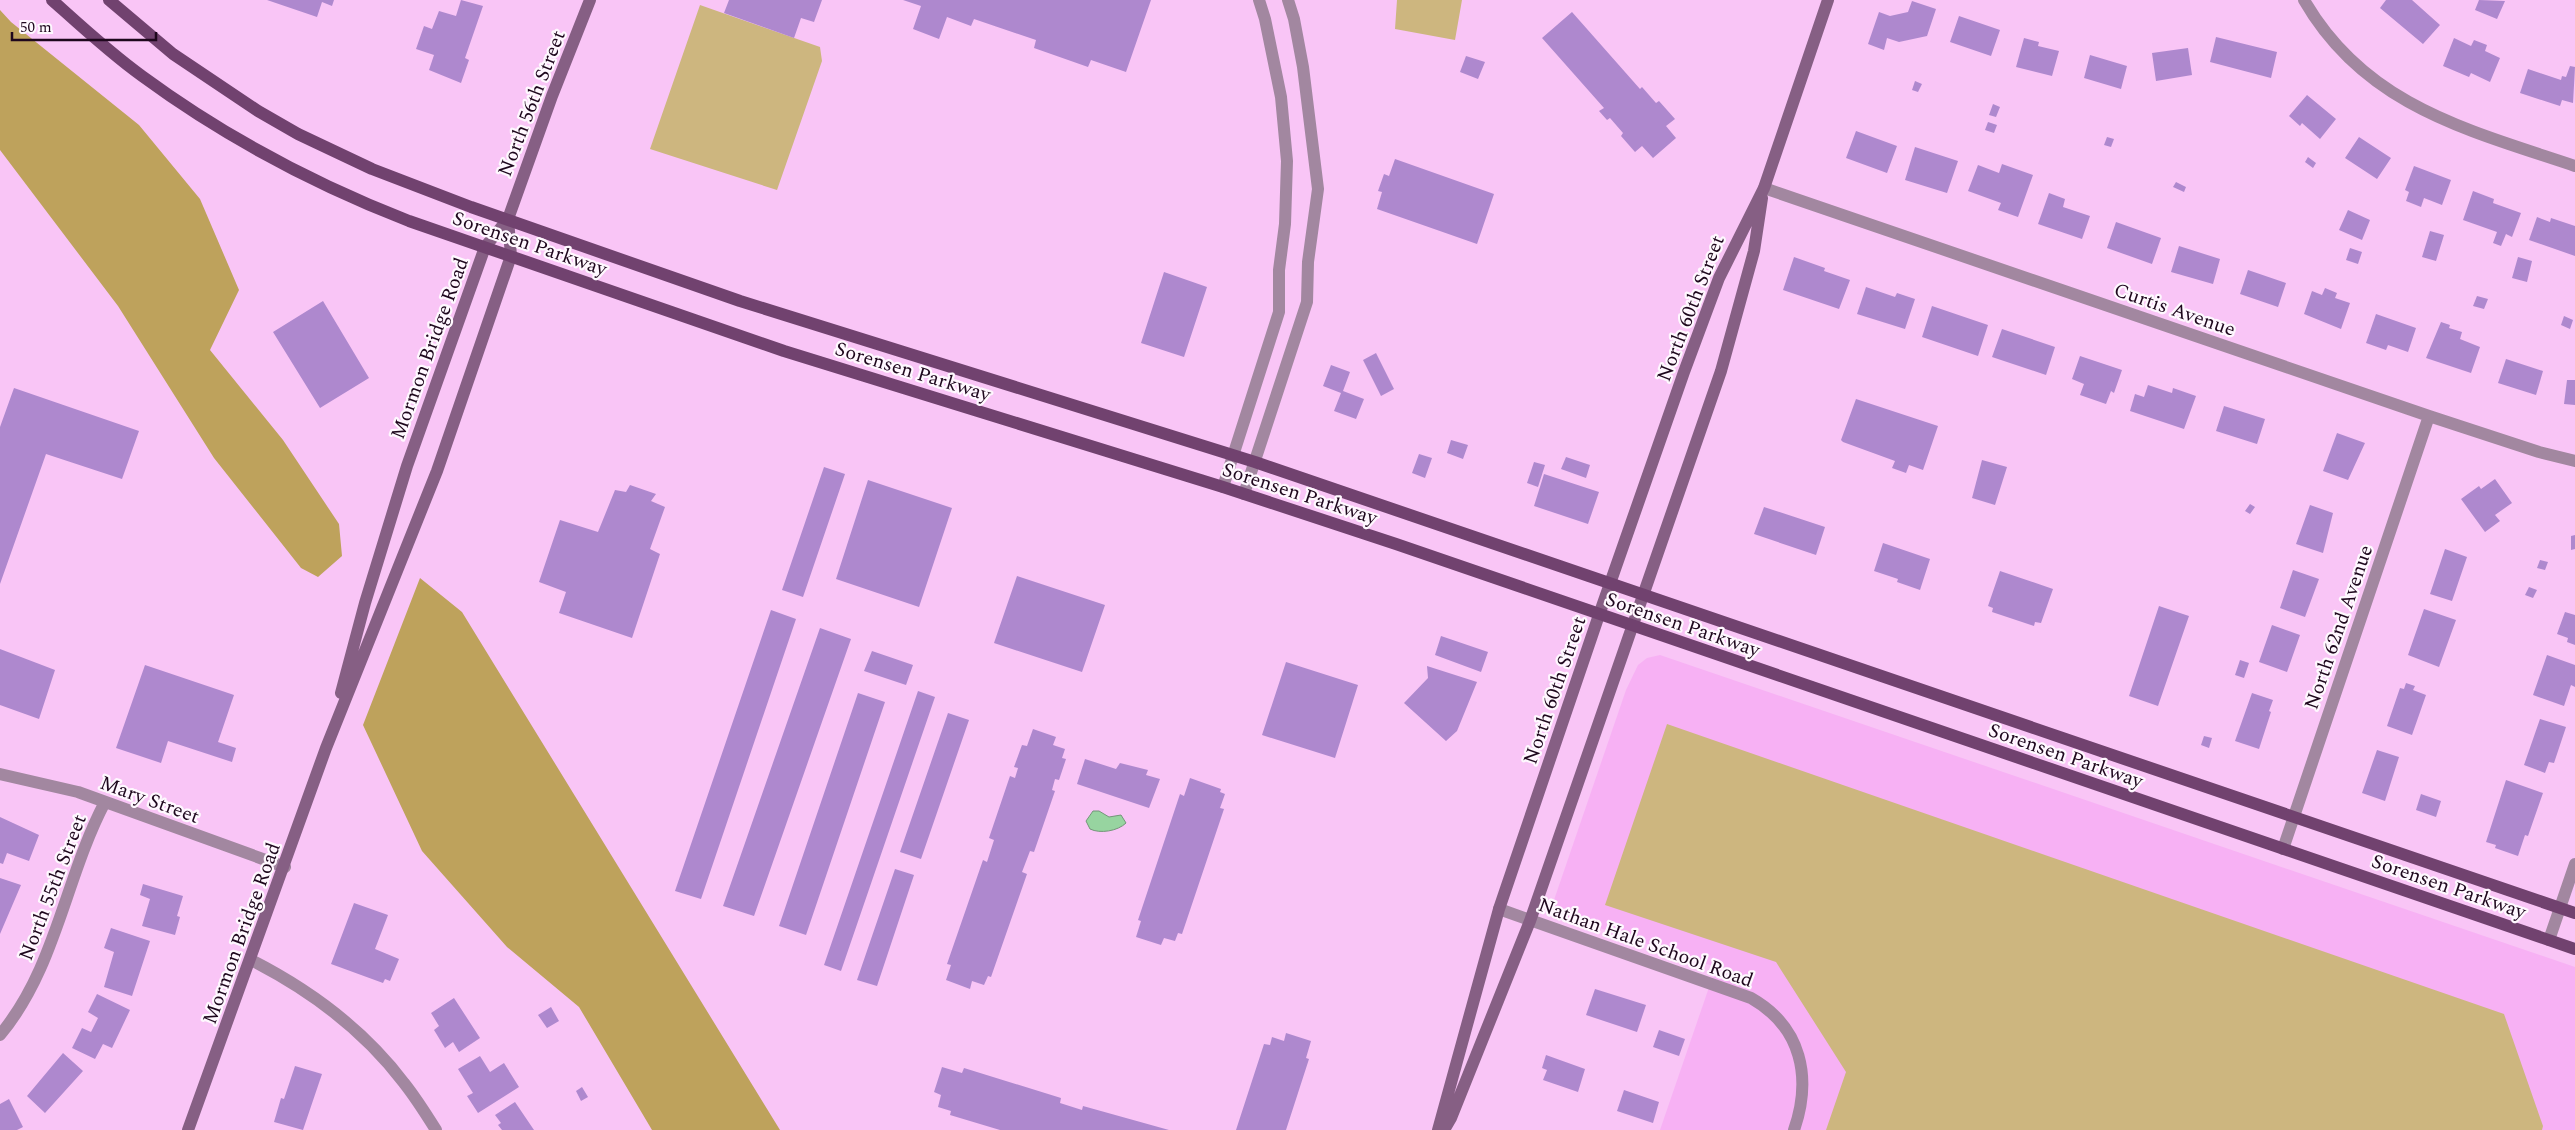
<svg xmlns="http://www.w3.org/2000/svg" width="2575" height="1130" viewBox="0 0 2575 1130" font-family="Spectral,serif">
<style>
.built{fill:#f7b1f4}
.green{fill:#cdb67f}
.forest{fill:#bea25c}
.water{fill:#97d4a0;stroke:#739679}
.building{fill:#ae88ce}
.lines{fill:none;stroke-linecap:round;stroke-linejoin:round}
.street{stroke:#a287a0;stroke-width:12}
.secondary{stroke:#865f84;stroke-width:12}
.primary{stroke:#71426f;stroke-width:12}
.labels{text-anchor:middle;stroke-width:4.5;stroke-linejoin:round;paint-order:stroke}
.street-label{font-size:20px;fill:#1e071d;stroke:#fef8fe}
</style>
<rect width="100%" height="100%" fill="#f9c5f6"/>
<!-- built -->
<path class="built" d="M1660,655L2575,967V1130H1660L1716,967L1558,914L1554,900L1626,690L1638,665L1647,658Z"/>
<!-- green -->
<path class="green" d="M1397,0H1462L1455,40L1395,29Z
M700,5L820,47L822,61L777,190L650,149Z
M1667,724L2504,1014L2543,1126L2542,1130H1826L1846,1072L1776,962L1605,905Z"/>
<!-- forest -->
<path class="forest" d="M0,10L11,22L139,125L200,199L239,290L210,350L283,440L339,524L342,556L318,577L301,568L214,458L118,306L0,150Z
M420,578L462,612L780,1130H652L579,1007L507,947L422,851L363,725Z"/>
<!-- water -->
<path class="water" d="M1093,811H1099L1109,817L1121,815L1126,823C1118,831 1100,834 1090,829L1086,821Z"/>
<!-- building -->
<path class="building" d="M267,0H334L332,6L322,2L317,17Z
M461,0L483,6L465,58L469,60L461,83L429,70L434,55L416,49L424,26L432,29L439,11L456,16Z
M729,0H822L814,22L801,18L794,38L724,13Z
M903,0H1151L1126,72L1091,60L1088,67L1034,48L1036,40L974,19L971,26L947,17L939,39L913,29L921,6Z
M2386,0H2412L2440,25L2423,44L2380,8Z
M2479,0L2505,1L2497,19L2475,10Z
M1912,1L1936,9L1927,36L1899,42L1887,38L1884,50L1868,44L1879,12L1890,16L1908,12Z
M1572,12L1640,89L1642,87L1656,103L1659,101L1675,119L1666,126L1676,138L1653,158L1642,146L1635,152L1621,136L1623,133L1610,118L1607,120L1599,111L1604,108L1542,38Z
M1959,16L2000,30L1991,56L1950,42Z
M2216,37L2277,52L2271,78L2210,62Z
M2024,38L2039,42L2038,46L2059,51L2052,76L2016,67Z
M2454,38L2471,46L2474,40L2487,45L2485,51L2500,58L2490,82L2471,73L2469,77L2443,66Z
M2188,48L2192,75L2156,81L2152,53Z
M2090,55L2127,66L2121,89L2084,78Z
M1466,56L1485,62L1478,79L1460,72Z
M2570,66L2575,67L2573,103L2562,100L2560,106L2520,93L2528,69L2561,80L2562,76L2566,77Z
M1915,81L1922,84L1918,92L1912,90Z
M2307,95L2336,119L2320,139L2302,123L2300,126L2289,116Z
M1993,104L2000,107L1996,117L1989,115Z
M1988,122L1997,125L1994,133L1985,130Z
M1856,131L1897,146L1887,173L1846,158Z
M2107,137L2114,139L2111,147L2104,145Z
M2359,137L2391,158L2377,179L2345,158Z
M1915,147L1958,161L1947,193L1905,180Z
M2308,157L2316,163L2313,168L2305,162Z
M1395,159L1494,194L1477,244L1377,209L1382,192L1378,191L1384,174L1389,176Z
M2002,164L2033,175L2018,217L1998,210L2001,203L1968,191L1978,165L1999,173Z
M2414,166L2451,180L2442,205L2424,198L2421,207L2406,201L2409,192L2405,190Z
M2176,182L2186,187L2184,192L2173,187Z
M2473,191L2494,199L2493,203L2521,213L2512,237L2506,234L2501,246L2493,243L2497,232L2463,220Z
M2049,193L2065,199L2063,207L2090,216L2082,239L2038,224Z
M2348,210L2370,220L2362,240L2339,230Z
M2537,217L2550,222L2551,218L2575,226V256L2529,240Z
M2116,222L2161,238L2152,264L2107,248Z
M2430,231L2444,235L2436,261L2422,257Z
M2179,246L2220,259L2213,284L2171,272Z
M2350,248L2362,252L2358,264L2346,260Z
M1794,257L1825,268L1824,271L1850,280L1839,309L1783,290Z
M2518,257L2532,261L2527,282L2512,278Z
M2248,270L2286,283L2278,307L2240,294Z
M1164,272L1207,287L1184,357L1141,343Z
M1866,287L1895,297L1897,293L1915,299L1905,329L1857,314Z
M2325,288L2337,293L2335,298L2350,303L2341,329L2304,314L2312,291L2322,295Z
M2477,296L2488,299L2484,309L2473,306Z
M323,301L369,378L320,408L273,332Z
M1932,306L1988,325L1978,356L1922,337Z
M2376,314L2416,328L2408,352L2388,345L2386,350L2366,343Z
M2564,316L2573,320L2570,329L2561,325Z
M2441,322L2450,325L2449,328L2462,332L2460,339L2480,347L2471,373L2426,358Z
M2002,329L2055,347L2046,375L1992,357Z
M1376,353L1394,389L1381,396L1363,360Z
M2080,356L2122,370L2114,393L2111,391L2106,404L2080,395L2084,384L2072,379Z
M2506,359L2543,371L2536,395L2498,383Z
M1331,365L1350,372L1343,391L1364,399L1356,419L1334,411L1341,393L1323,386Z
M2567,380H2575V405L2564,404Z
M2148,385L2172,393L2173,388L2196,396L2184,429L2130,411L2135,394L2144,397Z
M14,388L139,431L122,479L46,454L0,584V427Z
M1856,399L1938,426L1923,470L1909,465L1906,473L1892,468L1895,461L1843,442L1841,440Z
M2224,406L2265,419L2257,444L2216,431Z
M2337,433L2365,443L2348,480L2323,471Z
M1451,440L1468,445L1463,459L1447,453Z
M1419,454L1432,458L1425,478L1412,473Z
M1566,457L1590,465L1586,478L1561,469Z
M1982,460L2007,467L1995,505L1972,498Z
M1534,462L1545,465L1538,487L1527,483Z
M824,467L845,474L803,597L782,590Z
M1544,474L1599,492L1588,524L1534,506Z
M2495,479L2512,503L2495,515L2500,521L2485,532L2461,499L2479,486L2481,489Z
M868,480L952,508L919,607L836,579Z
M630,485L656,494L651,501L665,507L650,549L660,554L632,638L559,613L566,592L539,582L560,520L598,532L615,490L626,492Z
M2250,504L2255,507L2250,514L2245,511Z
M2310,505L2333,513L2323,553L2296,544Z
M1764,507L1825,527L1816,555L1754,534Z
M2575,535V549L2571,550V536Z
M1883,543L1930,559L1920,590L1897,582L1898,579L1874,571Z
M2445,549L2467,557L2452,601L2430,594Z
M2540,560L2548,562L2545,570L2537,568Z
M2293,570L2319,579L2305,617L2280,608Z
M2000,571L2053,589L2041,623L2035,622L2034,626L1992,612L1993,608L1988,606Z
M1017,576L1105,605L1082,672L994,643Z
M2529,587L2537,590L2533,598L2525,595Z
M2159,606L2189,616L2158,706L2129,696Z
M2424,609L2456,620L2439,667L2408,655Z
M771,610L796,619L701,899L675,891Z
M2565,612L2575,615V645L2567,642L2568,638L2557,634Z
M2272,625L2300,635L2287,672L2259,662Z
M820,628L851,639L754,916L723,906Z
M1441,636L1488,652L1481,672L1435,655Z
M0,649L55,670L39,719L0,705Z
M872,651L913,665L906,685L864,671Z
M2547,655L2575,665V687L2571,685L2564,706L2533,695Z
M2240,660L2249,663L2244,678L2235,675Z
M1286,662L1358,685L1335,758L1262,735Z
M145,665L234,695L218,742L236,748L232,762L168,741L161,763L116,748Z
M1427,666L1477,682L1457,731L1446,741L1404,703L1428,678Z
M2406,683L2415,686L2413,690L2426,695L2412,735L2387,726L2400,688L2404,689Z
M918,691L935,697L841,971L824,965Z
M858,693L885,702L806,935L779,926Z
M2252,693L2273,700L2269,711L2271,712L2259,749L2235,741Z
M948,713L969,720L921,859L900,852Z
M2540,719L2566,727L2554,763L2549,762L2545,773L2524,765Z
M1033,729L1056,737L1053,745L1065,749L1062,758L1066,759L1059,780L1055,779L1052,790L1055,791L1034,852L1030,851L1022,872L1027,874L991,977L988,976L984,985L972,981L970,989L946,980L951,965L947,964L983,860L987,862L994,840L989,838L1010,776L1015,778L1018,768L1014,767L1022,745L1027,746Z
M2204,736L2212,738L2209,748L2201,745Z
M2377,750L2399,757L2385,801L2362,793Z
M1085,759L1116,769L1120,763L1148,770L1146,775L1160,779L1149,808L1077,784Z
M1190,778L1221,789L1220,792L1225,794L1220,808L1224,809L1182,934L1178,933L1175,941L1164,938L1161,945L1136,937L1141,921L1138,920L1180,794L1184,796Z
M2506,780L2543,793L2528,836L2525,835L2518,856L2495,848L2496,845L2486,842Z
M2421,794L2441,801L2436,817L2416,810Z
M0,817L39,835L29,861L7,853L3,864L0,863Z
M895,869L914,875L877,986L857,980Z
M0,878L21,885L0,934Z
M143,884L183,896L177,916L180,917L175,935L142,926L150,899L140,895Z
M354,903L388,915L375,949L399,959L390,981L385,979L383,983L331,964Z
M111,928L150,941L132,996L104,987L114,952L104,948Z
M1595,989L1646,1005L1637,1032L1586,1015Z
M97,994L130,1010L112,1048L103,1044L95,1059L72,1048L82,1028L91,1032L98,1018L88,1012Z
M454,998L480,1038L459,1052L453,1042L445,1048L434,1030L439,1026L431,1013Z
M551,1007L559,1021L547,1028L538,1015Z
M1659,1030L1685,1039L1679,1056L1653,1047Z
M1286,1033L1311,1041L1306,1058L1309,1059L1286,1130H1236L1264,1044L1270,1045L1272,1037L1284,1041Z
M63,1053L83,1071L45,1113L27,1096Z
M1546,1055L1585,1069L1578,1092L1543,1080L1547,1070L1542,1068Z
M480,1056L490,1072L504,1063L519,1087L478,1113L467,1096L473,1093L458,1069Z
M295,1066L322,1074L303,1130L274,1122L281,1098L284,1099Z
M942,1067L962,1073L964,1068L1061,1098L1060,1103L1082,1110L1083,1106L1169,1130H1000L950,1115L951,1111L938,1107L941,1095L934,1092Z
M582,1087L588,1097L581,1101L576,1091Z
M1624,1090L1659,1102L1653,1123L1617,1111Z
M9,1099L23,1127L17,1130H0V1104Z
M515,1102L534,1130H502L498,1125L501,1123L495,1115Z"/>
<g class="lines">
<!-- street -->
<path class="street" d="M2304,0C2365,106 2468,130 2575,166
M1764,188L2429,416L2539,452L2575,461
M1223,487L1279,312V270L1285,224L1287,161L1281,97L1265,19L1259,0
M1244,494L1307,302L1308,262L1318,189L1303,67L1294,19L1288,0
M0,774L78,792L285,867
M2283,849L2429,416
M1499,909L1751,998C1802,1027 1812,1078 1794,1130
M2549,940L2575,864
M251,960C310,990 364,1030 404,1083C416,1098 426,1114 436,1130
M0,1035C56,968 65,878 105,802"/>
<!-- secondary -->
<path class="secondary" d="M341,693L365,603L407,466L485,247L508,219L552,96L590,0
M188,1130L326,748L437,471L511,256L508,219
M1438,1130L1499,909L1599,615L1684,372L1719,278L1764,188L1828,0
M1444,1130L1451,1118L1530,921L1721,371L1754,251L1762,198"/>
<!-- primary -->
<path class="primary" d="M52,0C81,26 110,53 142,76C225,137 314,184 409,221L784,351L1223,487L1396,544L2575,949
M109,0L173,54L258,111L298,134L372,169L471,207L740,301L1255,462L2575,913"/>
</g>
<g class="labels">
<!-- street labels -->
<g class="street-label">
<text transform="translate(531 103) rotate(-69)" y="7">North 56th Street</text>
<text transform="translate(530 243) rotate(19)" y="7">Sorensen Parkway</text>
<text transform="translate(1690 308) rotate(-69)" y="7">North 60th Street</text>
<text transform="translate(2175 309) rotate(19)" y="7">Curtis Avenue</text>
<text transform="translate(429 348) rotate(-70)" y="7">Mormon Bridge Road</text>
<text transform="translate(913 371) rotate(17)" y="7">Sorensen Parkway</text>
<text transform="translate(1300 493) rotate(18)" y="7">Sorensen Parkway</text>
<text transform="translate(1683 624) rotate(19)" y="7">Sorensen Parkway</text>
<text transform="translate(2338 627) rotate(-71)" y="7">North 62nd Avenue</text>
<text transform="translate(1554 690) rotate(-71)" y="7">North 60th Street</text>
<text transform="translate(2066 755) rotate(19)" y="7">Sorensen Parkway</text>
<text transform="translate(150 799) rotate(20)" y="7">Mary Street</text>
<text transform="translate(2449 886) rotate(19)" y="7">Sorensen Parkway</text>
<text transform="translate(52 887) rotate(-69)" y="7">North 55th Street</text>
<text transform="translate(241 933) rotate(-70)" y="7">Mormon Bridge Road</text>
<text transform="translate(1646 942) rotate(20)" y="7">Nathan Hale School Road</text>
</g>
</g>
<!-- scale -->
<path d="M12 32v8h144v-8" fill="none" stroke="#1e071d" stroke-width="2.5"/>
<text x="20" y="32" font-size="15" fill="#1e071d" stroke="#fef8fe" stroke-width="4" paint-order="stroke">50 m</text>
</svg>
